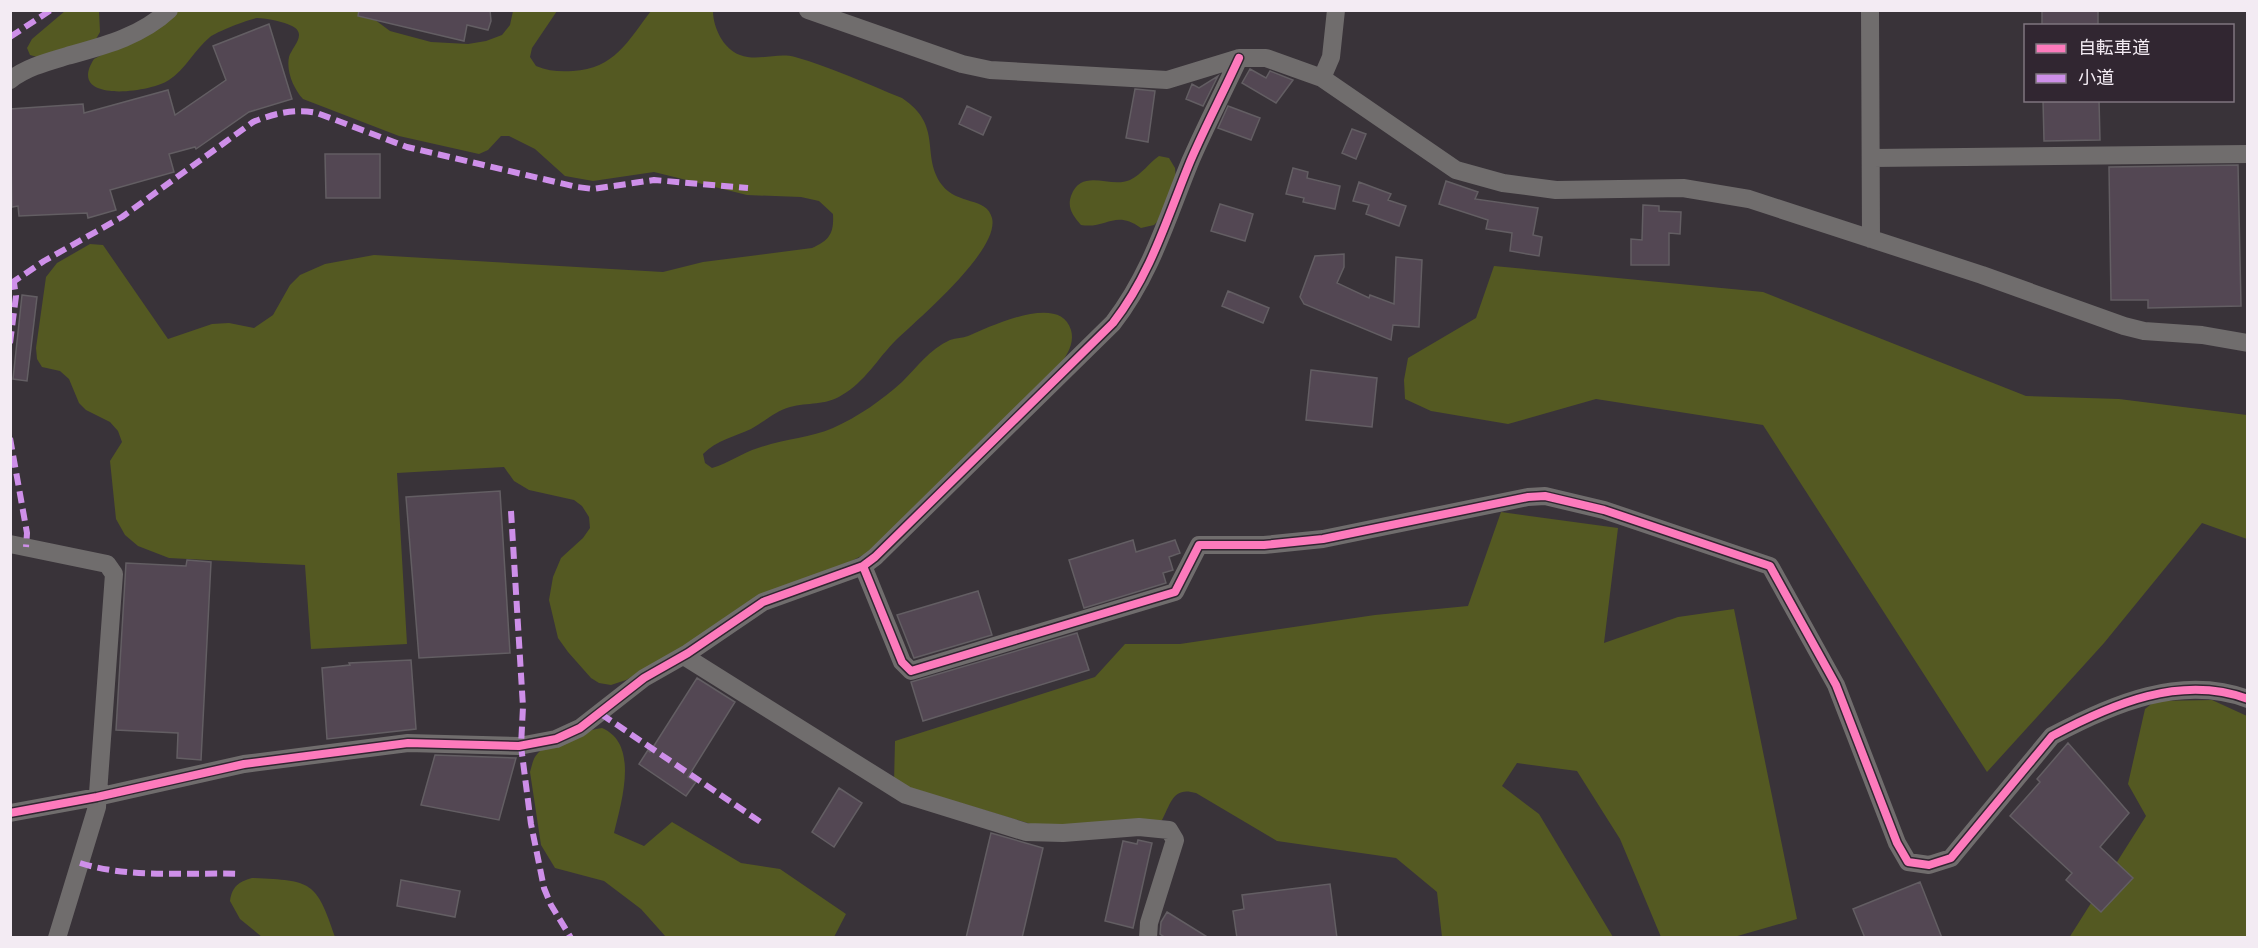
<svg xmlns="http://www.w3.org/2000/svg" width="2258" height="948" viewBox="0 0 2258 948" font-family="Cabin,'Noto Sans JP',sans-serif">
<style>
.green{fill:#545922}
.building{fill:#534753;stroke:#635e63;stroke-width:1.5}
.lines{fill:none;stroke-linecap:round;stroke-linejoin:round}
.minor{stroke:#706d6d;stroke-width:18}
.quiet{stroke:#ce8fe9;stroke-width:6;stroke-dasharray:12 6;stroke-linecap:butt}
.cycleway-casing{stroke:#312631;stroke-width:11}
.cycleway{stroke:#fd7abc;stroke-width:8}
</style>
<rect width="100%" height="100%" fill="#393339"/>
<!-- green -->
<path class="green" d="M179,10L363,11L390,31L431,42L468,44L486,41L502,35L510,25L513,11H557L532,48L530,57L536,66C548,71 560,72 573,71C614,69 628,41 651,11H713C713,27 723,49 740,55C758,62 777,52 795,57C831,67 867,84 902,98C944,126 920,155 942,185C957,205 987,197 992,218C1000,250 918,319 896,340C878,358 865,382 842,395C825,406 808,402 790,407C775,411 764,422 751,429C734,437 717,440 703,454L705,463L712,468C729,463 742,453 758,448C783,439 810,438 833,428C858,417 882,400 902,382C917,367 930,349 950,340C956,338 963,338 968,336C990,327 1060,292 1071,330C1075,344 1066,357 1058,367L871,551L697,639L626,680L611,685L599,683L591,678L568,652L558,638L549,600L553,577L561,558L583,538L590,528L589,517L582,506L574,500L529,490L514,481L504,467L397,473L407,644L311,649L305,565L169,558L138,546L125,535L116,519L110,461L122,442L118,431L110,422L86,410L79,403L69,379L60,371L42,367L37,359L36,348L46,277L57,263L90,244L103,245L168,339L212,324L229,323L254,328L273,315L290,285L300,275L325,264L374,255L663,272L703,262L812,248C830,240 834,233 833,214L819,201L801,197L747,195L654,172L593,181L565,176L535,149L509,136H501L488,150L479,154L399,136L303,99C294,89 286,72 289,57C292,47 308,34 292,26C284,22 267,18 257,18C249,19 216,32 210,37C195,49 185,70 169,80C150,93 65,104 94,59L170,19Z
M65,11H99L100,32L96,39L37,57L30,55L27,48L32,39Z
M1159,156L1169,158L1175,168L1176,179L1162,217L1154,225L1141,228C1115,209 1107,229 1081,225C1073,216 1067,208 1071,196C1082,167 1110,189 1130,180C1142,174 1149,163 1159,156Z
M1494,266L1763,292L2026,396L2119,399L2247,415V539L2202,523L2104,643L1987,772L1763,425L1596,399L1508,424L1431,411L1405,399L1404,380L1408,358L1476,318Z
M1501,512L1618,528L1604,643L1678,617L1734,609L1797,919L1734,937H1661L1620,839L1577,771L1517,763L1502,786L1539,814L1613,937H1442L1437,892L1396,858L1277,841L1196,793C1173,786 1171,803 1162,820L1044,828L894,783L895,741L1095,677L1125,644H1180L1375,615L1468,606Z
M2212,700L2247,716V937L2069,938L2146,816L2128,784L2145,709L2155,701Z
M602,728C640,744 621,803 614,833L644,846L672,822L741,863L780,869L846,914L834,937H666L641,909L604,881L555,868L541,845L530,772C532,765 533,758 538,753C548,743 587,730 602,728Z
M252,878C311,881 316,880 335,937H262L240,919L230,901C232,887 238,882 252,878Z"/>
<!-- building -->
<path class="building" d="M359,10H490L491,21L488,30L467,25L464,41L358,16Z
M2042,10H2098V26H2042Z
M269,24L292,99L249,112L196,149L195,147L169,154L174,172L110,190L116,210L88,218L87,213L19,216L18,206L12,207L10,109L83,104L84,113L168,90L175,115L226,80L213,46Z
M1250,69L1266,78L1270,71L1293,80L1276,103L1242,83Z
M1218,76L1203,106L1186,99L1192,84L1199,88Z
M1135,89L1155,91L1148,142L1126,138Z
M2043,100H2099L2100,140L2044,141Z
M967,106L991,117L983,135L959,124Z
M1228,106L1260,118L1251,140L1218,128Z
M1352,129L1366,134L1356,159L1342,153Z
M325,154H380V198H326Z
M2238,165L2241,306L2148,308V300H2111L2109,167Z
M1293,168L1308,172L1307,178L1340,186L1335,209L1303,202L1304,198L1286,194Z
M1446,181L1478,192L1475,199L1538,208L1533,235L1542,237L1539,256L1510,251L1512,233L1486,229L1488,220L1439,204Z
M1359,182L1391,194L1388,200L1406,206L1399,226L1366,214L1369,205L1353,201Z
M1220,204L1253,214L1245,241L1211,231Z
M1643,205L1659,206V211L1681,212L1680,234L1669,233V265H1631V239L1642,240Z
M1344,254V267L1337,283L1369,298L1370,295L1394,304L1396,257L1422,260L1419,327L1393,325L1391,340L1304,304L1300,297L1315,256Z
M1228,291L1269,308L1263,323L1222,306Z
M22,295L37,297L27,381L13,379Z
M1311,370L1377,378L1372,427L1306,420Z
M500,491L510,653L419,658L406,497Z
M1133,540L1136,552L1175,540L1180,553L1169,557L1173,570L1163,573L1166,583L1084,608L1069,560Z
M187,560L211,562L201,760L177,758L178,733L116,730L126,563L186,566Z
M978,591L992,635L914,658L897,615Z
M1077,633L1089,670L923,721L911,682Z
M411,660L416,729L327,739L322,668L350,665L349,663Z
M697,678L735,702L688,777L696,782L686,796L639,764L648,750L650,752Z
M2068,743L2129,813L2100,847L2133,878L2101,912L2066,880L2072,873L2010,816L2040,782L2037,779Z
M435,755L516,758L499,820L421,805Z
M839,788L862,803L834,847L812,832Z
M991,833L1043,848L1022,938H966Z
M1138,840L1152,843L1133,928L1105,921L1123,841L1137,844Z
M401,880L460,891L455,917L397,906Z
M1920,882L1942,938H1865L1853,909Z
M1330,884L1337,938H1237L1233,911L1244,909L1242,895Z
M1167,912L1209,938H1166L1160,934L1161,922Z"/>
<g class="lines">
<!-- minor -->
<path class="minor" d="M808,10L962,64L990,70L1167,80L1239,58H1266L1322,78L1456,170L1503,183L1556,190L1683,188L1749,199L1982,275L2124,326L2144,331L2202,335L2248,343
M1870,10L1871,239
M1322,78L1331,57L1336,10
M10,80C27,67 47,62 67,56C103,46 140,37 169,10
M1873,158L2248,154
M10,544L107,564L114,574L97,807L57,938
M863,566L902,662L911,671L1175,592L1199,545H1264L1323,539L1528,497L1545,496L1604,510L1770,566L1836,685L1897,843L1908,862L1929,865L1951,858L2052,736C2112,704 2181,674 2248,699
M684,656L906,795L1026,832L1063,833L1139,827L1169,830L1175,840L1149,923L1148,938
M10,813L97,797L244,764L408,743L519,746L556,739L580,728L644,678L688,653L763,602L863,566L875,557L1113,323C1151,274 1167,218 1190,162C1205,127 1223,93 1239,58"/>
<!-- quiet -->
<path class="quiet" d="M10,37L51,10
M10,284L44,261L122,217L253,122C272,114 296,108 317,113L407,147L577,187L593,189L654,180L748,188
M10,343L16,296L14,283
M10,438L27,533L26,547
M511,511L523,707L521,746L531,824L544,888L551,905L571,938
M601,714L762,823
M80,863C131,879 188,872 241,874"/>
<!-- cycleway casing -->
<g class="cycleway-casing">
<path id="cycleway" d="M863,566L902,662L911,671L1175,592L1199,545H1264L1323,539L1528,497L1545,496L1604,510L1770,566L1836,685L1897,843L1908,862L1929,865L1951,858L2052,736C2112,704 2181,674 2248,699
M10,813L97,797L244,764L408,743L519,746L556,739L580,728L644,678L688,653L763,602L863,566L875,557L1113,323C1151,274 1167,218 1190,162C1205,127 1223,93 1239,58"/>
</g>
<!-- cycleway -->
<use href="#cycleway" class="cycleway"/>
</g>
<!-- border -->
<rect width="2258" height="948" fill="none" stroke="#f3ebf3" stroke-width="24"/>
<!-- legend -->
<rect x="2024" y="24" width="210" height="78" fill="#312631" stroke="#7f757f" stroke-width="1.5"/>
<rect x="2036" y="44" width="30" height="9" fill="#fd7abc" stroke="#7f757f" stroke-width="1.5"/>
<text x="2078" y="54" font-size="18" fill="#f3ebf3">自転車道</text>
<rect x="2036" y="74" width="30" height="9" fill="#ce8fe9" stroke="#7f757f" stroke-width="1.5"/>
<text x="2078" y="84" font-size="18" fill="#f3ebf3">小道</text>
</svg>
